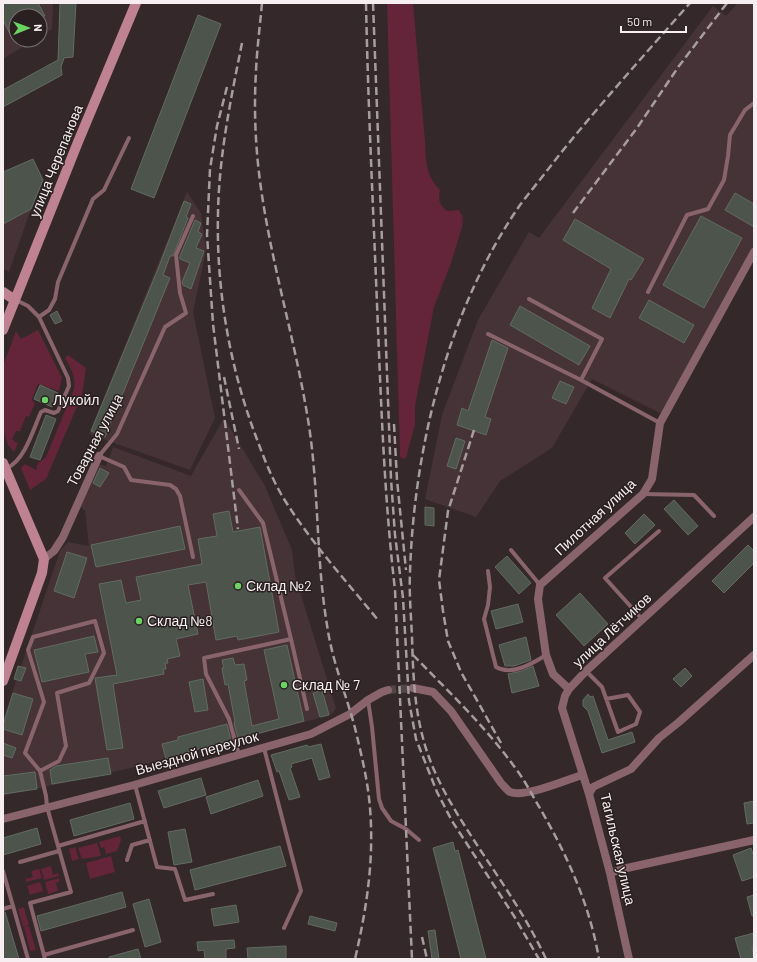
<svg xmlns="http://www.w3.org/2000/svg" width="757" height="962" viewBox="0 0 757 962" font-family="Barlow,sans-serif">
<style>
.built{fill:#453337}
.green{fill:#642439}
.building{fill:#4c544b;stroke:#626b62}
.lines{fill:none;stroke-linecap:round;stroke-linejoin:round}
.minor-tunnel{stroke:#514649;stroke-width:8;stroke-dasharray:8 4;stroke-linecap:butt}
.service{stroke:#8a646d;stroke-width:4}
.minor{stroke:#8a646d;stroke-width:8}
.secondary{stroke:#bf8292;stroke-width:10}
.rail{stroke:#a79da0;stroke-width:2.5;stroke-dasharray:8 4;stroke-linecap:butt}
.poi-dot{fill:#6bd363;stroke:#2a1f21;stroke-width:1.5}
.labels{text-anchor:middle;stroke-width:3;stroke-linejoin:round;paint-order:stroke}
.street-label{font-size:14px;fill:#f6eef0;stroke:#2a1f21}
.poi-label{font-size:14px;fill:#f6eef0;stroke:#2a1f21;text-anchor:start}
</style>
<rect width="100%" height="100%" fill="#34282b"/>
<!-- built -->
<path class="built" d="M3,3H53L52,29L40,36V16H16V40H34L3,59Z
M738,3H754V260L668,417L592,379L552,448L500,481L476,517L425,499L442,415L478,320L529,232L539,238L713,6L726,16Z
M33,159L43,180L31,209L9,272L3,268V172Z
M187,192L201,213L206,250L193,312L215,418L190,470L89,434Z
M224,418L265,486L292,550L295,576L336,708L333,713L327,716L131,768L3,796V720L60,551L68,542L89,546L85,511L79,505L99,464L106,466L113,447L191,476Z"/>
<!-- green -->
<path class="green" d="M387,3H413L425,141C426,161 425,174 440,190C438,200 439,204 447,211L459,210L463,218L462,227L451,263L434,307L415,406V424L406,458L402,459L400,456Z
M38,330L62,378L59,391L38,384L32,399L33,402L35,403L29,417L26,416L20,431H16L12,439L15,442L18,443L14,452L8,445L3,429V366L16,331L21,339Z
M68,355L86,368L82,395L46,479L30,490L21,468L25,464L36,470L38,463L46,457L74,389C76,377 71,369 65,358Z
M120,836L121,840L117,851L106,854L104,847L101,848L99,842Z
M97,843L101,856L82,859L78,848Z
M75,847L79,859L72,861L69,849Z
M111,856L115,872L90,879L86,863Z
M51,866L53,875L58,873L59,876L44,880L41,869Z
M39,869L42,878L26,882L25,879L33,877L31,871Z
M59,878L60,881L56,883L58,891L48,894L45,882Z
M40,882L43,891L30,895L27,886Z
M24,907L29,925L23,927L18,909Z
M29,926L36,950L30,951L24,927Z"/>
<!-- building -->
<path class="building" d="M3,3H38L45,16H16V30L10,34L3,20Z
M60,3H76L73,57L64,58L61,67L62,75L3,107V90L58,60Z
M198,15L221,24L154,198L131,189Z
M33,159L43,180L31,209L3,224V172Z
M735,193L754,204V227L725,210Z
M184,201L191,204L186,217L188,218L173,256H170L163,275L170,278L105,437L91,431L158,269Z
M701,216L742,238L704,308L663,285Z
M575,219L644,259L631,280L629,279L610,318L592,308L611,269L563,240Z
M195,220L201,223L198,232L202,234L196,248L204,251L191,289L183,285L182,282L190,263L180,259V256Z
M649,300L694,325L684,343L639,318Z
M520,306L590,346L579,365L510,325Z
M57,311L62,321L55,324L50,315Z
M492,340L508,348L485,417L491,419L486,435L457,425L462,408L468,411Z
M560,381L574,387L566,404L552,398Z
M40,385L58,393L52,407L34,399Z
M46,415L56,419L40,460L30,457Z
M456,438L465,441L456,469L447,466Z
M100,468L109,473L100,487L93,483Z
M674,500L698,526L688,535L664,509Z
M425,507L434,508V526L425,525Z
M229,511L233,532L260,527L279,632L238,640L237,636L216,640L206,582L188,585L198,634L176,639L180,656L167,659L168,663H165L166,669H163L164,674L113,684L123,748L107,750L95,678L117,675L99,584L121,580L126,603L141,600L136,577L202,564L198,539L217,536L213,514Z
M644,514L655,525L635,544L625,533Z
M180,526L185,549L96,567L91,545Z
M748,545L754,551V563L724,593L712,581Z
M67,552L87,558L74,598L54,591Z
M507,556L531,583L519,594L495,567Z
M580,593L608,624L584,646L556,615Z
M518,604L523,622L496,629L491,611Z
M94,636L98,652L85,654L89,672L42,682L34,650Z
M526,637L531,660L514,666H505L499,645Z
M287,645L304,721L238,739L234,723L235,722L228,684L225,685L222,668H224L222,660L233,658L235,665L244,664L247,680L244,681L252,726L279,719L264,650Z
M18,666L26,668L21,681L14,679Z
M533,666L539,686L512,693L508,674L522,671Z
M685,668L692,676L681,687L673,679Z
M203,679L208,710L195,712L189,682Z
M322,690L329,715L320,717L313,693Z
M13,693L33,699L22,735L3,729V725Z
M588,694L590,697L593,696L608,740L632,732L635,742L602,753L588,711L583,706V700Z
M227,724L231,740L174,756V757L166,759L162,744L178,740V737Z
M3,743L16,748L12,758L3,755Z
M321,744L330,777L319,780L312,758L291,764L292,767L290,768L300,797L289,800L279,771L277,772L271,755L307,745L308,747Z
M108,758L111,774L52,784L50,770L56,766Z
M35,772L37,789L3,794V776Z
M201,778L206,795L164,808L158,791Z
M258,780L263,796L211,814L206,797Z
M754,801V823L747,824L744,803Z
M130,803L134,819L74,836L70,820Z
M37,828L41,844L3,855V838Z
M185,829L192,862L174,865L168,832Z
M453,842L455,851L458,850L486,959H461L433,848Z
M280,846L286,866L195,890L190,870Z
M751,848L754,857V877L742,881L733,855Z
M122,892L126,907L41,931L37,916Z
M754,895V916H752L747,897Z
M149,899L161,942L145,947L133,904Z
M236,905L239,922L214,926L211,909Z
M3,912H5L19,959H3Z
M310,916L337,923L335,931L308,924Z
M435,930L439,959H432L428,931Z
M754,933V947H752L754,959H741L735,938Z
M234,940L235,948L226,949V959H205L204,950L198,951L197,942Z
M286,946V959H248L247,948Z
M138,949L141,959H109V957Z"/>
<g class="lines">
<!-- minor-tunnel -->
<path class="minor-tunnel" d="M388,690L413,688"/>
<!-- service -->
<path class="service" d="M648,292L687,215L708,209L724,180L728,156L730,135L745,110L754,103
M529,299L602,339L581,380
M39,317L49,310L55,299L58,282L93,199L104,190L129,138
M488,334L581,380L660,423
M7,468C25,460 33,430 41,412L45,410L54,413L58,411L69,386L68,378L39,317L28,306L16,300
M239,490L263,523L291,639
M643,494L694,495L714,516
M511,550L540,585
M193,557L180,496L176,489L170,485L131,480L124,467L99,456L117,434L165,327L186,313L180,293L176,255L193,216
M488,571L490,587L488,605L484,619L496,667C511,676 532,664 546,655
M642,619L605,578L659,531
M586,671L602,687L618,732L636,724L640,712L628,695L606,699
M368,700L372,727L379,799L382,808L391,821L406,829L419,840
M264,748L301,891L284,928
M239,755L229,719L206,674L204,658L291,639L307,709
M40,771L25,753L44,702L28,650L33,637L95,621L104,653L89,683L57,693L66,746L59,761L40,771L46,796L47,807L71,892L30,903L45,959
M135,785L157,867L175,869L185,900L213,894
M58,846L145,821
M127,860L132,845L150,840
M20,862L59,851
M3,871L13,906
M3,909L13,906L28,959
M44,955L133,930"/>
<!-- minor -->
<path class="minor" d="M44,559L54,551L63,537L99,456
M413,688L433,692L451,711L501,783C504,786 507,790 510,792C525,798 566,780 582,775
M569,689L553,674L546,655L538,599L540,585L643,494L652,479L660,423L754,252
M589,794L562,708L565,696L569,689L586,671L754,517
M3,819L134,785L311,734L350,714L368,700L382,692L388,690
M610,873L627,868L754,840
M629,959L610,873L589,794L593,787L631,769L659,738L679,722L754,655"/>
<!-- secondary -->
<path class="secondary" d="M3,292L15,300
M3,330L78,142L136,3
M3,463L44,559L42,573L3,681"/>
<!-- rail -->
<path class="rail" d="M262,3C260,26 257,48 256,71C254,105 255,139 259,173C269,258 296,341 309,426C319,492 316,559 327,625C332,661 346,694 355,728C360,749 365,769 368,790C376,848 368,903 355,959
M366,3C368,104 373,204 377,304C381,400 384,495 395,590L412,959
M373,3L391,479L395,535L403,598L409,701L416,739L437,792L452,821L514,916L539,959
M242,43C231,98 219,155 218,213C216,290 230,370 258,442C265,461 273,481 284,499C311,542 346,581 378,620
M227,87L217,126L210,169L207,235L213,324L238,529
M573,213L637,128L679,66L727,3
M224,377L239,449
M394,424L397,480L406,570
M474,430L448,511L439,580L443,611L448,641L461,672L501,743
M413,655C448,691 486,727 516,769C526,782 533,797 541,810C568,857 590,906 599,959
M422,937L427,959
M546,959C528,920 503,884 479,848C457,814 433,778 423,738C414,705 413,671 412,637C411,615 409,593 410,572C414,447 448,309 520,205C533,188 547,171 560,154C602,102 646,53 690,3"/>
</g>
<!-- markers -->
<g class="poi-dot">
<circle cx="45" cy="400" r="4"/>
<circle cx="238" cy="586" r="4"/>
<circle cx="139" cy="621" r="4"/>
<circle cx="284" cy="685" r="4"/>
</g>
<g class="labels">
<!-- street labels -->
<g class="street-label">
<text transform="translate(56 161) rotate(-68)" y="5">улица Черепанова</text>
<text transform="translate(95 440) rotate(-62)" y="5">Товарная улица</text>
<text transform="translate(595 517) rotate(-43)" y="5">Пилотная улица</text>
<text transform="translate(612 630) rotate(-43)" y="5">улица Лётчиков</text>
<text transform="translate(197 753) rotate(-16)" y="5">Выездной переулок</text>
<text transform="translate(618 849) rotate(77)" y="5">Тагильская улица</text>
</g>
<!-- poi labels -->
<g class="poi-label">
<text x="53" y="405">Лукойл</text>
<text x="246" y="591">Склад №2</text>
<text x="147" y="626">Склад №8</text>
<text x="292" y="690">Склад № 7</text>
</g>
</g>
<!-- border -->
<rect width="757" height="962" fill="none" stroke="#f6eef0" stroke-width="8"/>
<!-- north arrow -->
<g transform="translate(28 28) rotate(89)"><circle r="19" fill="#2a1f21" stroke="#7c7274"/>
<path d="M0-3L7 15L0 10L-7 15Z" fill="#6bd363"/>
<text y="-6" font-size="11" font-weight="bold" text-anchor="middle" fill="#f6eef0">N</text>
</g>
<!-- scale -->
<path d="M621 26v6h65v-6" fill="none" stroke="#f6eef0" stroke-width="2"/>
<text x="627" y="26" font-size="12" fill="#f6eef0" stroke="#2a1f21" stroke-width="3" paint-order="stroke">50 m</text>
</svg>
